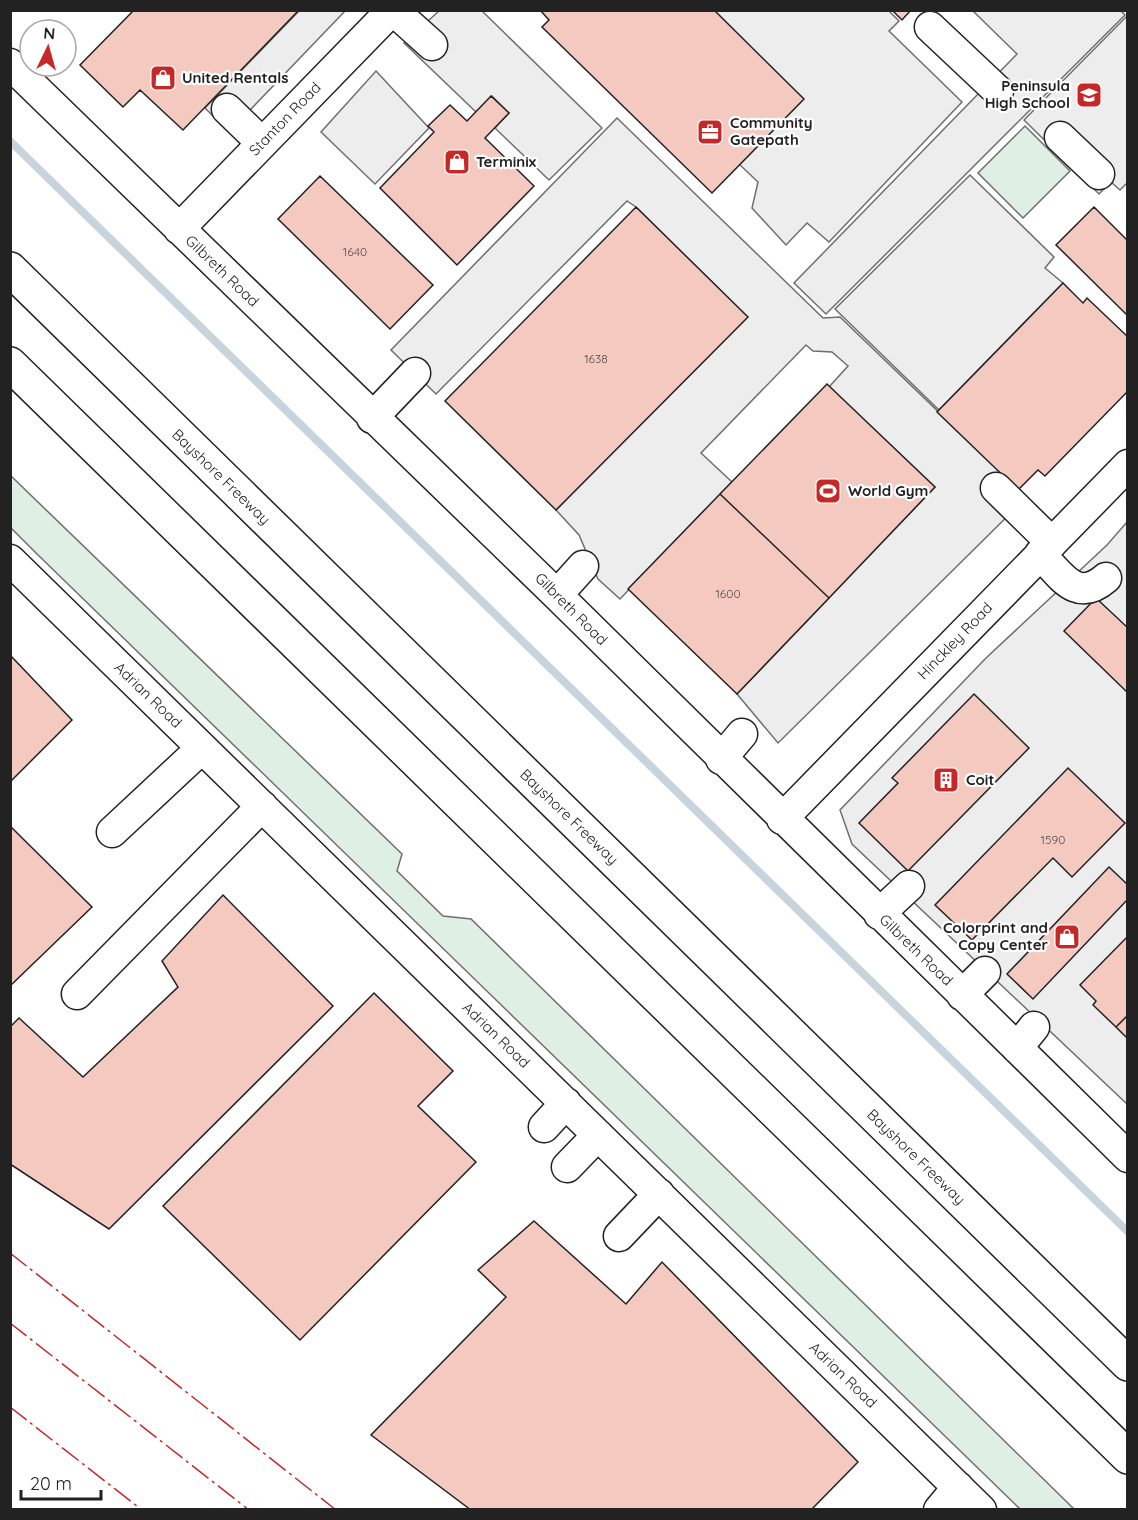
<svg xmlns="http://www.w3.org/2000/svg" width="1138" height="1520" viewBox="0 0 1138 1520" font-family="Quicksand,sans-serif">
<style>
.green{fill:#e0efe3;stroke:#6f6f6f;stroke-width:1.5}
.parking{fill:#ededed;stroke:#6f6f6f;stroke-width:1.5}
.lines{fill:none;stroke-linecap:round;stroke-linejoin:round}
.stream{stroke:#c7d3dd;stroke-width:8}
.building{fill:#f3c9c0;stroke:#222;stroke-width:1.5}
.minor-casing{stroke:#222;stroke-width:33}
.highway-casing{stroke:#222;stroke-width:36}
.minor{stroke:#fff;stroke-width:30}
.highway{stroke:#fff;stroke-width:33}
.power{stroke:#c62828;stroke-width:1.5;stroke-dasharray:21 4.5 3 4.5;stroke-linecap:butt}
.labels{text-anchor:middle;stroke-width:4.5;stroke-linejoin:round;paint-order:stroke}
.number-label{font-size:12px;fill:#564c4a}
.poi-label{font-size:15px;font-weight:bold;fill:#222;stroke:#fff;text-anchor:start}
.street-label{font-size:15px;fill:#222;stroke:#fff}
</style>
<rect width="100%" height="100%" fill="#fff"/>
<!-- green -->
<path class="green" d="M1025,126L1070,171L1023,218L978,173Z
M11,476L402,854L397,871L443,916L471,919L1074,1509H1020L37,554L11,528Z"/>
<!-- parking -->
<path class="parking" d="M1120,10L1125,15L826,314L794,283L1017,54L973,11Z
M299,11H345L229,132L205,108Z
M439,11H482L602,128L549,180L495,128L509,113L492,96L476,112L404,43Z
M714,11H889L899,21L889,31L962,102L829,242L807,223L786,245L752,208L758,182L740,165Z
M1127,16L1128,182L1120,190L1111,182L1099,194L1024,120Z
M376,71L429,128L375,184L321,132Z
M617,118L823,318L840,317L1027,497L778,743L737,694L935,487L829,387L848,366L832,352L813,351L806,345L701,453L732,482L620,599L598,579L579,535L556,510L747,317L636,207L627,201L436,394L391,350Z
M970,175L1054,257L1045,268L1063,283L939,410L835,309Z
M1127,522V1104L852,844L840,810L986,658L1107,545Z"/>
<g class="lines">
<!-- stream -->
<path class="stream" d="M10,141L1128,1232"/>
</g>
<!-- building -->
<path class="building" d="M134,10H299L183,130L140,90L123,107L80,65Z
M540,10H714L804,99L712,193L542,27L549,20Z
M892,10H911L902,20Z
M491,96L509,113L485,138L534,186L457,265L380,188L434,132L428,126L450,105L467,121Z
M320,176L433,285L390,329L278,219Z
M636,207L748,317L556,510L445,401Z
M1094,207L1128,241V316L1056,245Z
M1063,283L1083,303L1087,298L1128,337V391L1045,476L1038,470L1018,490L937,412Z
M827,384L935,487L829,598L720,494Z
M720,494L829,598L737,694L628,589Z
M1096,598L1128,628V693L1064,631Z
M10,655L72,720L10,782Z
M974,694L1029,748L908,871L859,823L898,783L892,778Z
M1068,768L1125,823L1072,877L1053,858L972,940L935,905Z
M10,826L92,907L10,986Z
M1109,867L1128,885V899L1033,999L1007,974Z
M223,895L333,1006L109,1229L10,1164V1027L19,1018L83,1077L178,987L162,961Z
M1128,936V1015L1116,1027L1093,1005L1096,1001L1080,985Z
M374,993L453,1071L418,1106L476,1162L300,1340L163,1206Z
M1128,1015V1039L1116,1027Z
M534,1221L626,1304L662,1262L858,1462L811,1510H471L371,1435L506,1297L478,1270Z"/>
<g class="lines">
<!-- minor casing -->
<g class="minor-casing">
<path id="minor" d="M393,10L432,45
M930,27L998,91
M10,64L557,595L1128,1157
M227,109L262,143
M1060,137L1099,174
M179,229L392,10
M372,418L415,373
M996,488L1052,543
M1040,554C1061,575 1076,604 1106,578
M10,560L981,1510
M557,595L583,566
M721,759L742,734
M782,819L1128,465
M112,832L202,748
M879,914L909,886
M77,994L262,806
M962,995L985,972
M1017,1048L1034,1027
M544,1127L566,1103
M567,1167L598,1135
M619,1236L659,1194
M939,1510L958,1487"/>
</g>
<!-- highway casing -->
<g class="highway-casing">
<path id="highway" d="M10,269L1128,1364
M10,364L1128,1457"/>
</g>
<!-- minor -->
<use href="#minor" class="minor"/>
<!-- highway -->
<use href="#highway" class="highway"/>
<!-- power -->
<path class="power" d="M10,1253L336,1510
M10,1323L249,1510
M10,1407L142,1510"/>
</g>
<!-- icons -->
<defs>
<g id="shop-square" transform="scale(1.35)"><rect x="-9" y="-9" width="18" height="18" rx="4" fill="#c62828" stroke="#fff"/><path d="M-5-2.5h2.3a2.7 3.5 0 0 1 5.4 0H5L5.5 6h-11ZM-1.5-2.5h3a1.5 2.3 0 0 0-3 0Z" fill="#fff"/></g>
<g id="school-square" transform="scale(1.35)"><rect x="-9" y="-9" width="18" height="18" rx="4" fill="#c62828" stroke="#fff"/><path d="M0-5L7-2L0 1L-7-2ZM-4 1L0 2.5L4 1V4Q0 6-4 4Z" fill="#fff"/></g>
<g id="office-square" transform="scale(1.35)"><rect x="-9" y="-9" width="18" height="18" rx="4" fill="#c62828" stroke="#fff"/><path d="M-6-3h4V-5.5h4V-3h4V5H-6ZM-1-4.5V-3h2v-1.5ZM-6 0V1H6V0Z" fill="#fff"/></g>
<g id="stadium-square" transform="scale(1.35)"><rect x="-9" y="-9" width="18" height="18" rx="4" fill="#c62828" stroke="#fff"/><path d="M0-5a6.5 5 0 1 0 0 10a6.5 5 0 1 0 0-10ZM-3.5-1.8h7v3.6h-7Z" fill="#fff"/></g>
<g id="building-square" transform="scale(1.35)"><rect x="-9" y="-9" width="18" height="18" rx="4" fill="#c62828" stroke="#fff"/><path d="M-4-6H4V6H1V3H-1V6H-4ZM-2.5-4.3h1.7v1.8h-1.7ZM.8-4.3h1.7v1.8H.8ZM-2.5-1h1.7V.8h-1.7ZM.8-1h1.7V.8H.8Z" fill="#fff"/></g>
</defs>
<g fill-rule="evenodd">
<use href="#shop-square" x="163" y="78"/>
<use href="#school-square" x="1089" y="95"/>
<use href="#office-square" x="710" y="132"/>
<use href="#shop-square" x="457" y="162"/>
<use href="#stadium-square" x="828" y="491"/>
<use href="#building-square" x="946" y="780"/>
<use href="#shop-square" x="1067" y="937"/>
</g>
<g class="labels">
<!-- number labels -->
<g class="number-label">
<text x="355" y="256">1640</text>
<text x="596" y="363">1638</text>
<text x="728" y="598">1600</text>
<text x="1053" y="844">1590</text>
</g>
<!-- poi labels -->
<g class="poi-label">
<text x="182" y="83">United Rentals</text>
<text x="1070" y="91" text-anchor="end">Peninsula<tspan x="1070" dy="17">High School</tspan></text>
<text x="730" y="128">Community<tspan x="730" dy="17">Gatepath</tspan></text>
<text x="476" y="167">Terminix</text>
<text x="848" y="496">World Gym</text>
<text x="966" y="785">Coit</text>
<text x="1048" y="933" text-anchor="end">Colorprint and<tspan x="1048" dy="17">Copy Center</tspan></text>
</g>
<!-- street labels -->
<g class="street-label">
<text transform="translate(285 119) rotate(-46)" y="5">Stanton Road</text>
<text transform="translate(222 271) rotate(44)" y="5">Gilbreth Road</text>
<text transform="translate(221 477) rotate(44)" y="5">Bayshore Freeway</text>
<text transform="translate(571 609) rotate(45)" y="5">Gilbreth Road</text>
<text transform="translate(955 641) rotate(-46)" y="5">Hinckley Road</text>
<text transform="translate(148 695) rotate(44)" y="5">Adrian Road</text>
<text transform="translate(569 817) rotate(44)" y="5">Bayshore Freeway</text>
<text transform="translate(916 950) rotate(44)" y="5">Gilbreth Road</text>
<text transform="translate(496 1035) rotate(44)" y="5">Adrian Road</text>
<text transform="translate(916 1157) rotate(44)" y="5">Bayshore Freeway</text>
<text transform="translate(843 1375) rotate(44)" y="5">Adrian Road</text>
</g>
</g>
<!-- border -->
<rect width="1138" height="1520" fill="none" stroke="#222222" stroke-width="24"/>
<!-- north arrow -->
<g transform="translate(48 48) rotate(5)"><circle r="28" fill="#ffffff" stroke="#a7a7a7" stroke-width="1.5"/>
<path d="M0-4.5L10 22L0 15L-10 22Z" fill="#c62828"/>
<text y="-9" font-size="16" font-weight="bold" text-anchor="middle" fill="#222222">N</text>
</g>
<!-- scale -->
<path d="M21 1490v9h80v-9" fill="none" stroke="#222222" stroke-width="3"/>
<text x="30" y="1490" font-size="18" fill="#222222" stroke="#ffffff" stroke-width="4.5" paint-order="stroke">20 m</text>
</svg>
